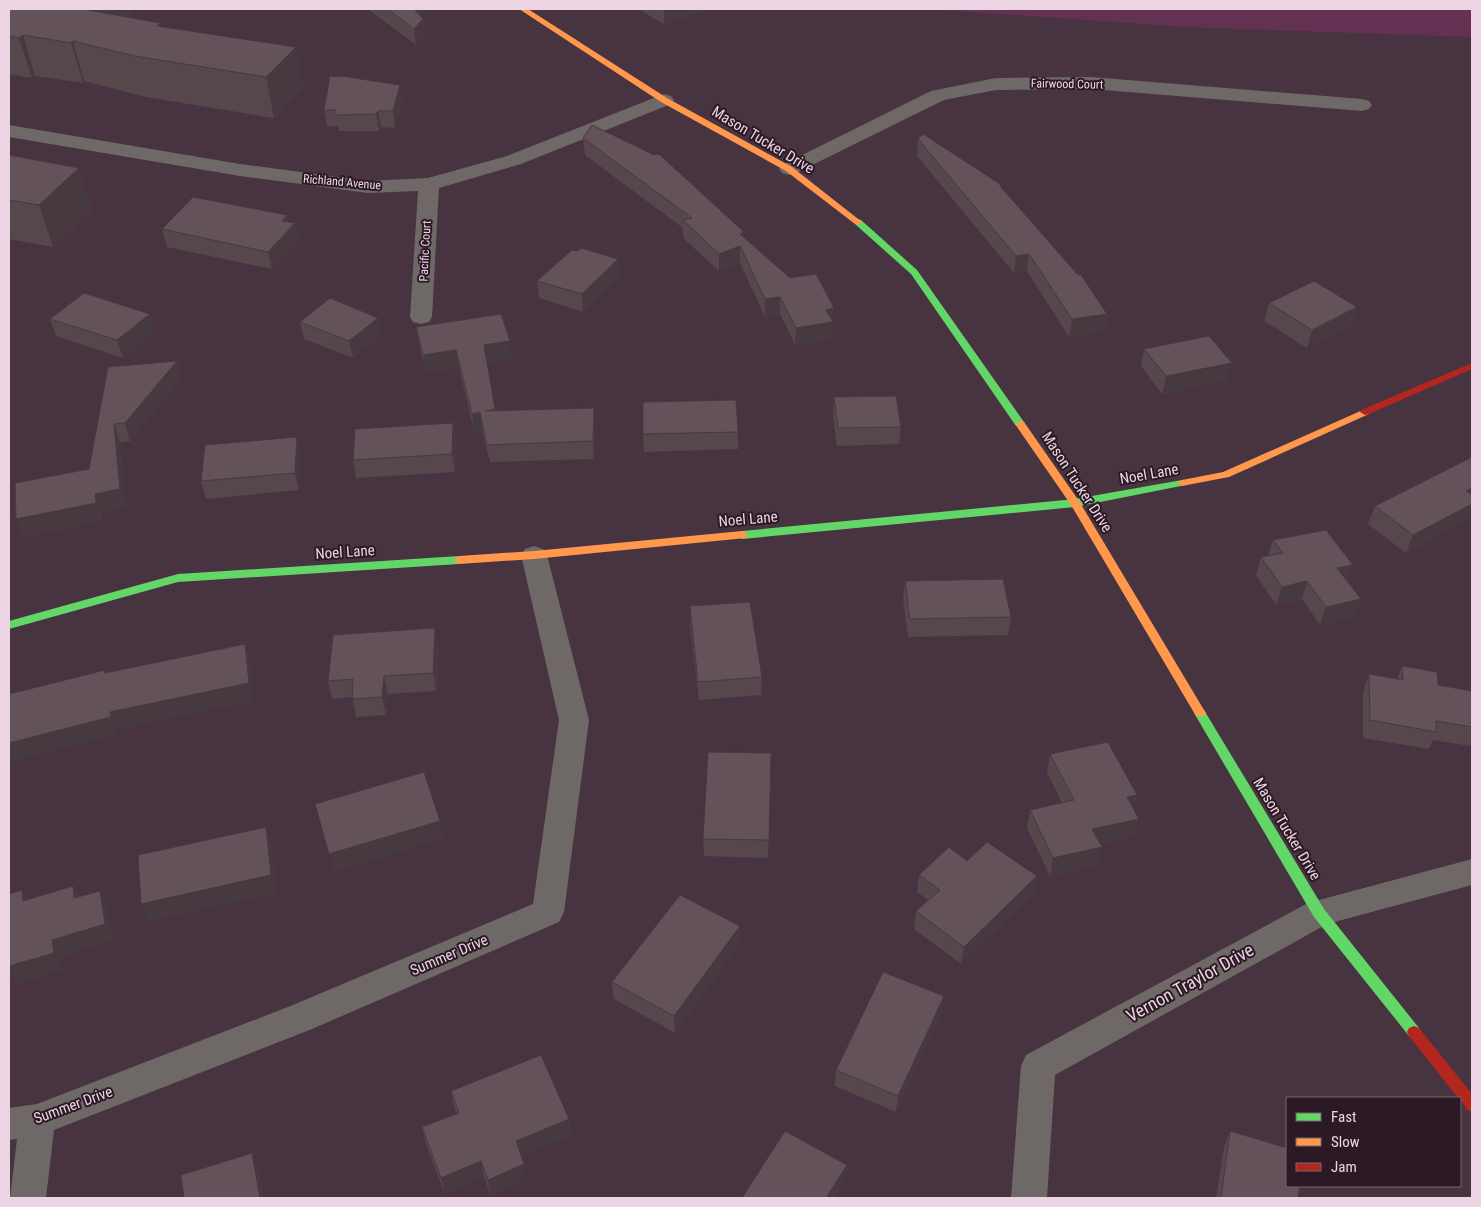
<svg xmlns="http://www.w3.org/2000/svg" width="1481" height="1207" viewBox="0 0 1481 1207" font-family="'Roboto Condensed',sans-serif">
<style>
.green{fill:#633253}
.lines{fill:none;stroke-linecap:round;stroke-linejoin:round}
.street{fill:#6e6966;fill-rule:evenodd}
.fast{fill:#63d668;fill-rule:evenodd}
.slow{fill:#ff974d;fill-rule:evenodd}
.jam{fill:#b3261e;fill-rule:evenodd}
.wall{fill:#56474d}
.shaded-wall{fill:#46393f}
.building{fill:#64525a;stroke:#46393f}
.labels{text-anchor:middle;stroke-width:4;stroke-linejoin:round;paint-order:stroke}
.far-street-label{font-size:12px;fill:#ecd4e3;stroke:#2b1a25}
.street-label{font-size:15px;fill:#ecd4e3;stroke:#2b1a25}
.near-street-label{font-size:18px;fill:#ecd4e3;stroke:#2b1a25}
</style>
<rect width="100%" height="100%" fill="#483340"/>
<!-- green -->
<path class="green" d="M928,9H1472V37L1187,27Z"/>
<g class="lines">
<!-- street -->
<path class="street" d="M1091,77L1362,99L1369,101L1372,105L1369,109L1362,111L1091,89L996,90L944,100L796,173L789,175L782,173L779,169L782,165L931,91L996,78Z
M664,94L671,96L674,100L671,104L521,164L439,188L432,317L429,322L421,324L413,322L410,317L418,191L368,193L240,176L9,137V125L240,164L368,181L428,178L507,156Z
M534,546L543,549L547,555L589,720L564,912L559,922L312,1029L54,1130L46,1198H10L17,1139L9,1140V1108L37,1104L288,1007L533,904L559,720L521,555L525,549Z
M1472,859V885L1327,924L1055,1075L1047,1198H1011L1021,1066L1026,1055L1308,903Z"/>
<!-- fast -->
<path class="fast" d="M858,219L861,220L917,270L1024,422L1025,424L1024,426H1016L911,274L855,224V220Z
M1182,480L1186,481L1187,483L1186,485L1075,507L742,539L737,535L742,531L1075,499Z
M459,556L464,560L459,564L178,582L9,629V621L178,574Z
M1200,709L1204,710L1324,909L1419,1028L1421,1032L1419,1036L1414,1038L1409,1036L1314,917L1194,713L1196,710Z"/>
<!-- slow -->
<path class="slow" d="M519,9H528L667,98L792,167L862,222L861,224H855L786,171L661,102Z
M1365,409L1370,412L1369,414L1229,477L1182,486L1177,483L1182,480L1223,472Z
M1020,421L1024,422L1079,501L1204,710L1206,713L1204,716H1196L1071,505L1015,424Z
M742,531L746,532L747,535L746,538L534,559L459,564L454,560L459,556L534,551Z"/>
<!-- jam -->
<path class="jam" d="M1472,363V369L1369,414L1365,415L1360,412L1361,410Z
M1414,1026L1419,1028L1472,1094V1112L1467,1110L1460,1098H1458L1409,1036L1407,1032L1409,1028Z"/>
</g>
<!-- wall -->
<path class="wall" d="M9,9H135L127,17L160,26L304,87L274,118L146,97L84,81L83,83L35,76L32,78L9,74Z
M368,9H422L423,14L420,15L423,19L425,34L416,45Z
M638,9H709L664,24Z
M403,101L395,128L381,127L379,131H339L338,126H327L324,110Z
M583,138L654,155L744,238L833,326H832V339L795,345L780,314L765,317L740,263L719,271L683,238V228L585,155Z
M918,139L1000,186L1107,314L1104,331L1069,337L1027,271L1014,273L917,156Z
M9,155L92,210L53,247L9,239Z
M287,215L288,222L299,240L272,269L167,247L162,229Z
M578,251L618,259L619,276L583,312L539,298L537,281Z
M1269,303L1352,324L1307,348L1264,321Z
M50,319L155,331L123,358L56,336Z
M300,322L381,335L353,358L304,339Z
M416,327L512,359L487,362L495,411L594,408L595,425L594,459L490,462L482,430L474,432L459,367L426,372L419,344Z
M1144,349L1228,380L1162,394L1141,366Z
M177,361L182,378L130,441L120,442L126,507L101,512L102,521L23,537L89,469L108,367Z
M834,397L901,427L899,444L837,446L833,415Z
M453,423L456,441L455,472L356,478L353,460Z
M738,432V449L644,452L643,434Z
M301,455L299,490L206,499L201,481Z
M1472,457V518L1406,553L1368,524L1375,506Z
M1273,540L1348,582L1361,599L1355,617L1320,625L1302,599L1276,605L1256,575L1261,557L1268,556Z
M905,581L1011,617L1008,635L908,637L903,599Z
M690,606L762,677L761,695L699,700L690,624Z
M439,646L436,691L388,694L386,715L356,717L352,697L332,699L328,681Z
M1402,666L1438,685L1472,691V742L1470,746L1433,740L1429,749L1363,738V692L1369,674L1397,679Z
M771,753L768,858L704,856L703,839Z
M1050,754L1137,795L1133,809L1134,836L1100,844L1097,865L1050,876L1027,828L1030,810L1062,803L1047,772Z
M967,861L1037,876L1033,894L961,964L914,929L916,911L928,900L917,892L919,875Z
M740,943L675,1033L614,999L612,982Z
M944,996L941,1013L896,1112L835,1086L836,1070Z
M451,1091L569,1119L571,1135L521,1156L527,1180L491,1196L484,1177L445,1194L426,1144L422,1127L457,1114L454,1107Z
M1230,1131L1298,1198H1216L1224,1147Z"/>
<!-- shaded-wall -->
<path class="shaded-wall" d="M89,9H135L100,48L88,10Z
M410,9H422L423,14L411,19Z
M664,9H709L664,24Z
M423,19L425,34L416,45L414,29Z
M23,35L35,76L32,78L19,38Z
M73,41L84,81L83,83L71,43Z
M296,47L304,87L274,118L266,77Z
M400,85L403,101L395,128L393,111Z
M378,111L381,127L379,131L376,114Z
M79,168L92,210L53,247L39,205Z
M287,215L290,229L295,223L299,240L272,269L268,252L282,221Z
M744,232V249L740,234Z
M740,246V263L719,271V254Z
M1029,254L1027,271L1014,273L1016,256Z
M618,259L619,276L583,312L582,294Z
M780,297V314L765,317V299Z
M1357,307L1352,324L1307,348L1312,330Z
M834,308L833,326H832V339L795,345L796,328L826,310Z
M150,314L155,331L123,358L117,340Z
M1107,314L1104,331L1069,337L1072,319Z
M378,318L381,335L353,358L349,341Z
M510,341L512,359L487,363L484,345Z
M456,350L459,367L426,372L423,355Z
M177,361L182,378L130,441L125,423Z
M1232,363L1228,380L1162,394L1166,376Z
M594,408L595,425L594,459L593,441Z
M480,412L482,430L474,432L472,414Z
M453,423L456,441L455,472L452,454Z
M114,424L120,442L126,507L101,512L102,521L23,537L16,519L95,494Z
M297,437L301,455L299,490L295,473Z
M1472,488V502L1466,491Z
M1472,504V518L1406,553L1413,535Z
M1353,565L1347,583L1337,568Z
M1307,581L1302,599L1276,605L1282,587Z
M1361,599L1355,617L1320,625L1326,607Z
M435,628L439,646L436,691L433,673Z
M245,644L250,662L254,701L117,730L118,735L9,762V743L110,712Z
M384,676L388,694L386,715L382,697Z
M1137,795L1132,813L1127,797Z
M1139,819L1134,836L1088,846L1092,829Z
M440,821L443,839L334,872L329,854Z
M266,827L271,845L277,893L148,922L141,904Z
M1102,847L1097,865L1050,876L1053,858Z
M1037,876L1033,894L961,964L964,947Z
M73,886L81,904L74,898Z
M22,890L31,907L23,901Z
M100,891L108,908L113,941L60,957L62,971L17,984L12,974L9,975V960L52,940Z
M740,926V943L675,1033L674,1016Z
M944,996L941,1013L896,1112L898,1096Z
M569,1119L571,1135L519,1157L516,1141Z
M252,1153L259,1169L264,1198H260Z
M481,1161L484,1177L445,1194L441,1178Z
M524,1164L527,1180L491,1196L488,1180Z
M847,1165L845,1181L835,1198H826Z"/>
<!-- building -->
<path class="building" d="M9,9H89L88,10L160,23L157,26L296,47L266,77L135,56L73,41L71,43L23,35L19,38L9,36Z
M387,9H414L423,19L414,29Z
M330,76L340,77L341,76L400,85L393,111H378L376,114L336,115V110H324Z
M592,125L654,155L659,154L744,232L740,234L790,278L816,274L834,308L826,310L833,322L796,328L780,297L765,299L740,246L719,254L683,220L692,218L583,138Z
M923,134L1000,184V186L1078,275H1081L1107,314L1072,319L1029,254L1016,256L918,139Z
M9,155L79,168L39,205L9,200Z
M193,197L287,215L282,221L295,223L268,252L162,229Z
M581,248L618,259L582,294L537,281L572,250L578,251Z
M1314,281L1357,307L1312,330L1269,303Z
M84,293L150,314L117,340L50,319Z
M330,298L378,318L349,341L300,322Z
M501,314L510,341L484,345L495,409L486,411L594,408L593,441L487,445L480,412L472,414L456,350L423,355L416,327Z
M1209,336L1232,363L1166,376L1144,349Z
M177,361L125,423L114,424L120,489L95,494L96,503L16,519L15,483L89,469L108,367Z
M896,396L901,427L838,428L834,397Z
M736,400L738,432L643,434V402Z
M453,423L452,454L353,460L355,429Z
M297,437L295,473L201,481L205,445Z
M1472,457V488L1466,491L1472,495V504L1413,535L1375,506Z
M1326,530L1353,565L1337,568L1361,599L1326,607L1307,581L1282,587L1261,557L1283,553L1273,540Z
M1003,579L1011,617L910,619L905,581Z
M750,602L762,677L698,682L690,606Z
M435,628L433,673L384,676L382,697L352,699L353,679L328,681L333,635Z
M245,644L249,683L110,712L111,717L9,743V694L105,670V673Z
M1402,666L1437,672L1438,685L1472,691V727L1436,721V732L1370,720L1369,674L1403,680Z
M1108,742L1137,795L1127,797L1139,819L1092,829L1102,847L1053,858L1030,810L1074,800L1050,754Z
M708,752L771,753L769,840L703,839Z
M424,772L440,821L329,854L315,804Z
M266,827L271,875L141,904L138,855Z
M987,842L1037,876L964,947L916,911L940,890L919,875L949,847L967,861Z
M73,886L74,898L100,891L105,924L52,940L54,953L9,966V894L22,890L23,901Z
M680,895L740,926L674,1016L612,982Z
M883,972L944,996L898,1096L836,1070Z
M541,1055L569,1119L516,1141L524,1164L488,1180L481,1161L441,1178L422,1127L459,1113L451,1091Z
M785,1131L847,1165L826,1198H742Z
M1230,1131L1287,1148V1186H1300L1298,1198H1221Z
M252,1153L260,1198H184L181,1175Z"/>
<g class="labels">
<!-- far-street labels -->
<g class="far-street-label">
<text transform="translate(1067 84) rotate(1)" y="4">Fairwood Court</text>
<text transform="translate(342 182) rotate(5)" y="4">Richland Avenue</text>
<text transform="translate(425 251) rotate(-87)" y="4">Pacific Court</text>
</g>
<!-- street labels -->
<g class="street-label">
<text transform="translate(763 140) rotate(31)" y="5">Mason Tucker Drive</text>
<text transform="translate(1149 474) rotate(-10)" y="5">Noel Lane</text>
<text transform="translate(1077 482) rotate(57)" y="5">Mason Tucker Drive</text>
<text transform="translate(748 519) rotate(-5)" y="5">Noel Lane</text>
<text transform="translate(345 552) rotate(-4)" y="5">Noel Lane</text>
<text transform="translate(1287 829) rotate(59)" y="5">Mason Tucker Drive</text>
<text transform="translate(449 955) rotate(-23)" y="5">Summer Drive</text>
<text transform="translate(73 1105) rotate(-20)" y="5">Summer Drive</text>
</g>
<!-- near-street labels -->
<g class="near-street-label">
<text transform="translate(1190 983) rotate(-29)" y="6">Vernon Traylor Drive</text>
</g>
</g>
<!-- border -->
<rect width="1481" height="1207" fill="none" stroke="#ecd4e3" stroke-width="20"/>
<!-- legend -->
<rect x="1286" y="1097" width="175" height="90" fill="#2b1a25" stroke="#786471"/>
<rect x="1296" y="1113" width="25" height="8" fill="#63d668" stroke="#786471"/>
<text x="1331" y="1122" font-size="15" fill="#ecd4e3">Fast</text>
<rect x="1296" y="1138" width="25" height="8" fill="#ff974d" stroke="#786471"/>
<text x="1331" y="1147" font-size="15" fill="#ecd4e3">Slow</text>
<rect x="1296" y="1163" width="25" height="8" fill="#b3261e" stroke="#786471"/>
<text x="1331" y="1172" font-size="15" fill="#ecd4e3">Jam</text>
</svg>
